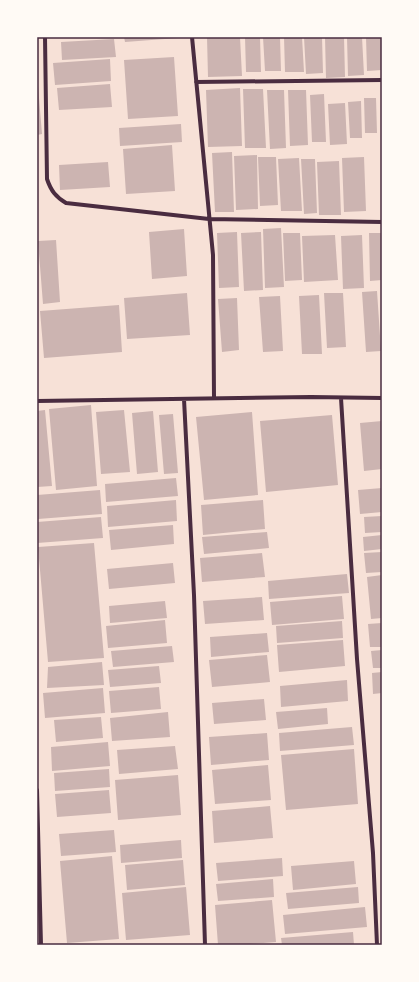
<svg xmlns="http://www.w3.org/2000/svg" width="419" height="982" viewBox="0 0 419 982" font-family="Overpass,sans-serif">
<style>
.building{fill:#ccb4b1}
.lines{fill:none;stroke-linecap:round;stroke-linejoin:round}
.minor{stroke:#4a2c40;stroke-width:4}
.neatline{fill:none;stroke:#4a2c40;stroke-width:1.5}
</style>
<rect width="100%" height="100%" fill="#f7e1d7"/>
<!-- building -->
<path class="building" d="M124,37H178V38L125,42Z
M207,37H240L242,76L208,77Z
M245,37H260L261,72H246Z
M263,37H280L281,71H265Z
M284,37H302L304,72H285Z
M304,37H322L323,73L306,74Z
M325,37H344L345,77L326,78Z
M347,37H362L364,75L348,76Z
M366,37H381L382,70L367,71Z
M114,39L116,57L62,60L61,42Z
M174,57L178,116L128,119L124,60Z
M110,59L111,81L55,85L53,63Z
M110,84L112,107L59,110L57,88Z
M37,86H38L42,134L37,135Z
M240,88L242,146L208,147L206,90Z
M243,89H263L266,148H245Z
M267,90H284L286,148L270,149Z
M288,90H306L308,145L290,146Z
M324,94L326,142H312L310,95Z
M364,98H376L377,133H365Z
M361,101L362,138H350L348,102Z
M345,103L347,144L330,145L328,104Z
M181,124L182,142L120,146L119,128Z
M172,145L175,191L126,194L123,149Z
M232,152L234,212H215L212,153Z
M257,155L258,209L236,210L234,156Z
M258,157H276L278,205L260,206Z
M364,157L366,211L344,212L342,158Z
M299,158L302,211H281L278,159Z
M301,159H315L317,213L304,214Z
M339,161L341,215H319L317,162Z
M108,162L110,187L60,190L59,165Z
M281,228L284,287L265,288L263,229Z
M184,229L187,276L152,279L149,232Z
M237,232L239,287L219,288L217,233Z
M261,232L263,290L244,291L241,233Z
M283,233H300L302,280L285,281Z
M369,233H382V280L370,281Z
M335,235L338,280L304,282L302,236Z
M362,235L364,288L343,289L341,236Z
M56,240L60,302L43,304L38,241Z
M377,291L381,351L366,352L362,292Z
M187,293L190,335L127,339L124,298Z
M324,293H343L346,347L327,348Z
M319,295L322,354H302L299,296Z
M280,296L283,351L263,352L259,297Z
M237,298L239,350L222,352L218,299Z
M119,305L122,352L44,358L40,311Z
M91,405L97,486L56,490L49,409Z
M45,410L52,486L37,487V411Z
M124,410L130,472L101,474L96,412Z
M153,411L158,472L137,474L132,413Z
M252,412L258,495L204,500L196,417Z
M173,414L178,473L164,474L159,415Z
M332,415L338,485L266,492L260,421Z
M382,421V469L364,471L360,423Z
M176,478L178,496L106,502L105,484Z
M382,488V512L360,514L358,490Z
M100,490L102,514L38,519L37,495Z
M176,500L177,521L108,527L107,506Z
M263,500L265,529L203,535L201,505Z
M382,516V532L365,533L364,517Z
M101,517L103,538L37,543V522Z
M173,525L174,544L111,550L109,530Z
M267,532L269,548L204,554L202,537Z
M382,535V549L364,551L363,537Z
M94,543L104,658L48,662L38,547Z
M382,552V572L366,573L364,553Z
M262,553L265,577L202,582L200,558Z
M173,563L175,583L109,589L107,569Z
M347,574L349,593L269,599L268,581Z
M382,575V618L371,619L367,577Z
M342,596L344,619L272,625L270,602Z
M262,597L264,620L205,624L203,601Z
M165,601L167,618L110,623L109,606Z
M165,620L167,643L108,648L106,626Z
M342,621L343,638L277,643L276,626Z
M382,623V647H370L368,624Z
M267,633L269,652L211,657L210,637Z
M343,640L345,666L279,672L277,645Z
M172,646L174,662L113,667L111,651Z
M382,650V668H373L371,651Z
M267,655L270,682L212,687L209,660Z
M102,662L104,685L47,688L48,667Z
M159,666L161,683L110,687L108,670Z
M382,672V693L373,694L372,673Z
M347,680L348,701L281,707L280,686Z
M159,687L161,709L111,713L109,691Z
M103,688L105,713L45,718L43,693Z
M264,699L266,720L214,724L212,703Z
M327,708L328,724L278,729L276,712Z
M168,712L170,737L112,741L110,718Z
M101,717L103,738L56,742L54,720Z
M352,727L354,745L280,751L279,733Z
M267,733L269,760L211,765L209,737Z
M108,742L110,766L52,771L51,747Z
M175,746L178,769L119,774L117,750Z
M354,749L358,804L286,810L281,755Z
M268,765L271,800L215,804L212,770Z
M109,769L110,787L55,791L54,773Z
M178,775L181,815L118,820L115,780Z
M109,790L111,813L57,817L55,794Z
M270,806L273,838L214,843L212,811Z
M114,830L116,852L61,856L59,834Z
M181,840L182,858L121,863L120,845Z
M112,856L119,939L67,943L60,861Z
M282,858L283,876L218,881L216,863Z
M183,860L185,885L127,890L125,865Z
M354,861L356,884L293,890L291,866Z
M273,879L274,897L218,901L216,884Z
M186,887L190,935L126,940L122,893Z
M358,887L359,903L288,909L286,893Z
M272,900L276,942L238,945H218L215,905Z
M365,907L367,927L285,934L283,915Z
M353,932L354,945H282L281,938Z"/>
<g class="lines">
<!-- minor -->
<path class="minor" d="M45,37L47,179C51,191 56,197 66,203L209,219L382,222
M192,37L213,255L214,398
M196,82L382,80
M341,398L357,659L373,853L377,945
M184,399L194,595L205,945
M37,401L311,397L382,398
M37,790L41,945"/>
</g>
<!-- border -->
<rect width="419" height="982" fill="none" stroke="#fffaf5" stroke-width="76"/>
<rect x="38" y="38" width="343" height="906" class="neatline"/>
</svg>
